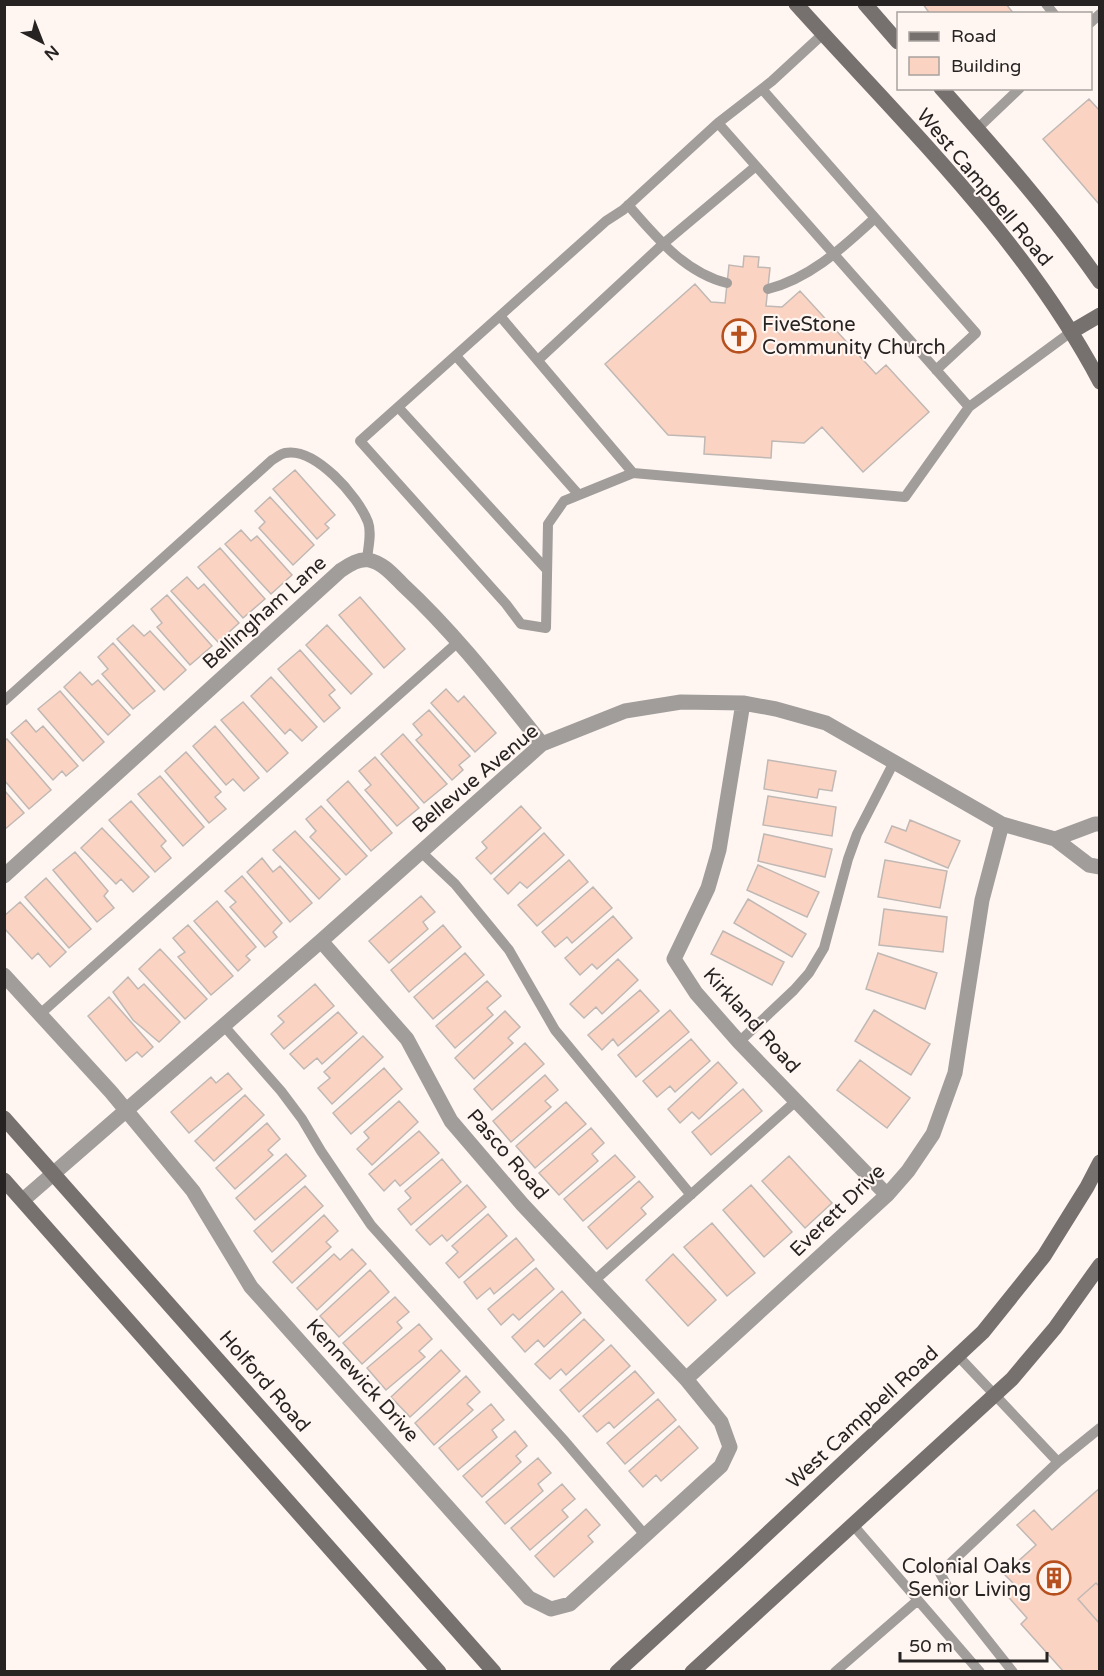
<svg xmlns="http://www.w3.org/2000/svg" width="1104" height="1676" viewBox="0 0 1104 1676" font-family="'Varela Round',sans-serif">
<style>
.building{fill:#fbd3c2;stroke:#c0b8b4;stroke-width:1.5}
.lines{fill:none;stroke-linecap:round;stroke-linejoin:round}
.lane{stroke:#a09d9b;stroke-width:10}
.street{stroke:#a09d9b;stroke-width:15}
.secondary{stroke:#76716f;stroke-width:15}
.labels{text-anchor:middle;stroke-width:4.5;stroke-linejoin:round;paint-order:stroke}
.street-label{font-size:20px;fill:#262322;stroke:#fff6f2}
.poi-label{font-size:20px;fill:#262322;stroke:#fff6f2;text-anchor:start}
</style>
<rect width="100%" height="100%" fill="#fff6f2"/>
<!-- building -->
<path class="building" d="M923,4H1006L1014,14H930Z
M1089,99L1100,111V201L1098,203L1043,139Z
M744,256L759,257L758,267L770,268L766,306L782,307L800,291L876,374L886,365L929,412L863,472L822,427L804,443L772,441L771,458L704,454L705,437L668,435L605,364L695,284L711,302L725,303L729,265L743,267Z
M295,470L335,515L325,524L329,528L317,539L273,489Z
M270,497L314,545L293,565L259,528L265,522L255,511Z
M241,530L251,541L257,536L292,575L271,594L225,544Z
M220,548L265,599L243,618L198,567Z
M187,577L198,589L204,584L239,623L218,642L171,591Z
M167,595L212,646L190,665L157,627L162,623L151,609Z
M360,597L405,649L384,668L339,615Z
M133,625L144,636L150,631L186,670L164,690L117,639Z
M327,625L372,674L351,694L306,645Z
M113,643L155,691L133,709L102,674L108,669L98,657Z
M300,650L335,690L329,695L340,708L324,722L278,669Z
M80,672L92,685L98,680L130,715L108,735L64,687Z
M271,677L317,727L302,741L290,729L285,734L251,696Z
M446,689L458,702L464,696L496,733L475,752L431,703Z
M60,691L104,742L83,761L38,709Z
M243,702L288,753L267,772L221,720Z
M429,710L470,756L459,765L463,770L452,780L416,740L422,735L413,724Z
M26,720L36,732L43,726L78,766L66,776L62,771L53,780L11,733Z
M215,726L259,778L244,791L233,779L226,785L193,746Z
M403,734L447,784L424,803L381,754Z
M7,739L51,790L29,809L4,780V741Z
M186,752L221,792L215,797L226,809L209,823L165,771Z
M375,757L419,808L397,826L365,790L371,785L359,771Z
M768,760L836,771L832,791L819,789L817,798L764,789Z
M160,776L204,827L183,846L138,794Z
M348,781L392,833L371,851L327,800Z
M4,790L24,813L4,830Z
M768,796L836,807L832,836L763,825Z
M131,801L166,841L161,846L171,858L155,872L109,820Z
M321,806L367,856L346,875L310,837L316,831L306,819Z
M521,806L541,828L491,874L476,858L487,848L482,842Z
M910,820L960,841L948,868L885,842L892,826L906,831Z
M102,828L149,877L133,892L121,879L116,884L81,848Z
M295,831L340,879L319,899L273,850Z
M544,833L564,855L527,888L520,882L508,894L494,879Z
M764,834L832,849L825,877L758,861Z
M75,852L108,891L104,896L114,908L97,922L53,870Z
M262,858L273,872L280,866L312,903L290,922L247,872Z
M569,860L588,882L537,926L518,905Z
M885,860L947,871L940,908L878,897Z
M758,865L819,892L807,917L747,890Z
M242,876L282,923L273,932L277,937L265,947L230,907L236,902L225,891Z
M46,878L91,929L69,948L25,897Z
M593,887L612,908L572,943L567,937L555,947L542,932Z
M421,896L435,912L423,922L428,929L389,963L369,941Z
M748,899L806,934L792,957L734,923Z
M217,901L256,947L246,956L250,960L238,971L194,921Z
M20,902L66,952L50,967L38,953L32,959L4,928V916Z
M884,909L947,917L943,952L879,945Z
M613,916L632,938L597,969L592,964L580,975L565,958Z
M188,925L233,976L211,995L178,957L185,952L173,938Z
M443,925L461,947L409,992L391,970Z
M723,931L784,962L772,985L711,954Z
M160,949L207,999L185,1019L139,969Z
M465,953L484,975L433,1019L414,997Z
M878,953L937,973L925,1009L866,989Z
M618,959L638,980L602,1014L596,1007L584,1018L570,1004Z
M128,977L138,989L144,984L180,1022L159,1042L133,1020L113,992Z
M487,981L501,996L487,1008L493,1015L455,1048L436,1026Z
M315,984L334,1006L284,1049L271,1034L284,1022L278,1016Z
M640,990L659,1011L618,1046L613,1039L602,1050L588,1035Z
M109,997L153,1047L142,1057L137,1052L126,1061L88,1016Z
M670,1010L689,1032L636,1077L618,1055Z
M874,1010L930,1044L911,1075L855,1041Z
M505,1011L520,1027L508,1038L513,1043L474,1079L455,1058Z
M338,1012L357,1033L322,1064L317,1058L304,1069L290,1054Z
M363,1036L383,1057L332,1104L318,1088L330,1078L324,1072Z
M691,1039L710,1061L675,1092L670,1086L657,1097L643,1081Z
M525,1043L544,1064L492,1110L474,1089Z
M860,1060L910,1098L887,1128L837,1090Z
M718,1062L737,1083L699,1119L692,1112L680,1123L668,1109Z
M384,1068L402,1089L351,1134L333,1113Z
M228,1073L242,1089L189,1133L171,1112L211,1077L216,1083Z
M545,1075L558,1090L545,1101L551,1107L511,1142L493,1121Z
M743,1089L762,1111L711,1155L692,1132Z
M245,1095L264,1115L214,1161L195,1141Z
M399,1101L418,1122L372,1165L357,1149L369,1138L364,1132Z
M566,1102L586,1124L535,1168L516,1146Z
M267,1123L280,1139L268,1150L273,1155L235,1189L216,1168Z
M591,1128L604,1143L592,1154L598,1161L559,1195L539,1173Z
M419,1131L439,1153L400,1186L395,1180L384,1191L369,1174Z
M286,1154L306,1176L255,1220L236,1198Z
M615,1155L635,1177L583,1221L564,1199Z
M789,1156L832,1203L805,1228L762,1181Z
M442,1159L461,1182L411,1225L398,1209L411,1198L405,1191Z
M639,1181L653,1197L641,1208L646,1214L607,1249L588,1227Z
M467,1185L486,1207L447,1241L442,1235L430,1245L416,1230Z
M751,1185L792,1232L764,1257L723,1210Z
M305,1186L323,1206L272,1252L254,1231Z
M488,1214L507,1236L459,1278L446,1263L458,1252L452,1246Z
M324,1215L338,1231L326,1242L331,1247L292,1283L273,1262Z
M712,1223L755,1273L727,1296L684,1247Z
M516,1238L534,1260L494,1294L490,1288L477,1299L464,1282Z
M352,1249L366,1264L317,1310L297,1288L334,1254L340,1260Z
M673,1254L716,1300L688,1326L646,1280Z
M536,1268L554,1289L519,1320L513,1314L501,1325L488,1309Z
M370,1270L389,1292L339,1337L320,1316Z
M562,1291L581,1313L544,1347L538,1340L525,1352L512,1337Z
M395,1297L409,1312L397,1322L402,1328L362,1364L343,1343Z
M584,1319L604,1340L566,1375L561,1369L550,1379L535,1364Z
M419,1324L432,1339L419,1351L425,1357L386,1390L367,1368Z
M611,1345L630,1366L579,1412L560,1390Z
M441,1350L460,1371L410,1417L391,1397Z
M635,1371L654,1393L614,1428L609,1422L597,1432L583,1416Z
M466,1376L480,1392L467,1404L473,1410L434,1445L415,1423Z
M658,1399L676,1420L625,1464L607,1443Z
M491,1404L504,1420L492,1430L497,1437L458,1470L439,1448Z
M679,1426L698,1448L661,1481L656,1475L643,1487L629,1471Z
M515,1431L527,1446L516,1456L521,1462L482,1497L463,1476Z
M538,1458L551,1473L538,1484L543,1491L505,1524L486,1502Z
M562,1484L575,1499L562,1510L568,1517L530,1550L511,1528Z
M1100,1488V1587L1096,1583L1078,1599L1100,1624V1672H1064L1021,1624L1027,1618L1004,1592L1013,1583L1004,1574L1036,1545L1017,1525L1034,1510L1052,1530Z
M1100,1488V1672H1064L1021,1624L1027,1618L1004,1592L1013,1583L1004,1574L1036,1545L1017,1525L1034,1510L1052,1530Z
M586,1509L600,1525L588,1536L593,1542L554,1577L535,1556Z"/>
<g class="lines">
<!-- lane -->
<path class="lane" d="M1046,4L1054,14
M1090,23L1100,14
M823,34L772,81L718,123L623,210L606,221L360,441L506,604L521,624L546,628L548,524L564,501L633,473L905,497L969,407L1071,332
M762,89L976,333L936,370
M718,123L969,407
M977,129L1020,88
M628,205C656,237 685,273 727,283
M768,289C811,278 843,247 875,218
M500,316L633,473
M456,356L579,495
M538,360L663,244L756,166
M398,407L547,570
M4,701L272,460C276,458 280,454 285,453C315,447 358,496 368,522C372,533 368,548 367,559
M420,851L455,884L509,950L555,1030L691,1195
M39,1015L458,642
M224,1026L281,1091L302,1119L321,1151L371,1225L563,1439L645,1535
M739,1042L794,990L809,973L824,948L848,859L857,834L894,762
M594,1281L796,1101
M959,1357L1058,1462
M853,1525L980,1672
M835,1672L918,1600
M1013,1672L952,1595L940,1573L1058,1462L1100,1428"/>
<!-- street -->
<path class="street" d="M743,703L719,850L708,888L674,959L696,993L739,1042L887,1195
M1055,839L1095,824H1100
M4,876L340,571C349,565 359,558 369,560C383,563 393,575 402,584C454,632 498,689 542,744
M4,975L111,1092L193,1191L251,1287L529,1598L551,1609L570,1604L721,1466L730,1447L721,1422L686,1379L522,1204L451,1121L407,1039L321,941
M23,1200L321,941L542,744L625,711L681,702L743,703L776,709L826,723L1002,824L1055,839L1089,865L1100,867
M686,1379L887,1195L908,1171L933,1134L955,1073L982,900L1002,824"/>
<!-- secondary -->
<path class="secondary" d="M796,4C904,124 1024,238 1100,382
M865,4L898,42
M941,88C997,151 1052,213 1100,282
M1071,332L1100,315
M4,1118L494,1672
M4,1180L439,1672
M617,1672L738,1561L983,1332L1044,1256L1087,1187L1100,1162
M692,1672L1012,1379L1055,1328L1100,1265"/>
</g>
<!-- icons -->
<defs>
<g id="church-ring" transform="scale(1.725)"><circle r="9.5" fill="#fff6f2" stroke="#b6511f" stroke-width="1.5"/><path d="M-1.2-6h2.4v3.5h3.3v2.4h-3.3V6h-2.4V-.1h-3.3v-2.4h3.3Z" fill="#b6511f"/></g>
<g id="building-ring" transform="scale(1.725)"><circle r="9.5" fill="#fff6f2" stroke="#b6511f" stroke-width="1.5"/><path d="M-4-6H4V6H1V3H-1V6H-4ZM-2.5-4.3h1.7v1.8h-1.7ZM.8-4.3h1.7v1.8H.8ZM-2.5-1h1.7V.8h-1.7ZM.8-1h1.7V.8H.8Z" fill="#b6511f"/></g>
</defs>
<g fill-rule="evenodd">
<use href="#church-ring" x="739" y="336"/>
<use href="#building-ring" x="1054" y="1578"/>
</g>
<g class="labels">
<!-- street labels -->
<g class="street-label">
<text transform="translate(985 187) rotate(50)" y="7">West Campbell Road</text>
<text transform="translate(264 612) rotate(-42)" y="7">Bellingham Lane</text>
<text transform="translate(475 778) rotate(-40)" y="7">Bellevue Avenue</text>
<text transform="translate(752 1020) rotate(48)" y="7">Kirkland Road</text>
<text transform="translate(508 1154) rotate(49)" y="7">Pasco Road</text>
<text transform="translate(837 1210) rotate(-44)" y="7">Everett Drive</text>
<text transform="translate(363 1380) rotate(48)" y="7">Kennewick Drive</text>
<text transform="translate(265 1381) rotate(49)" y="7">Holford Road</text>
<text transform="translate(862 1417) rotate(-43)" y="7">West Campbell Road</text>
</g>
<!-- poi labels -->
<g class="poi-label">
<text x="762" y="331">FiveStone<tspan x="762" dy="23">Community Church</tspan></text>
<text x="1031" y="1573" text-anchor="end">Colonial Oaks<tspan x="1031" dy="23">Senior Living</tspan></text>
</g>
</g>
<!-- border -->
<rect width="1104" height="1676" fill="none" stroke="#262322" stroke-width="12"/>
<!-- legend -->
<rect x="897" y="12" width="195" height="78" fill="#fff6f2" stroke="#a8a29f" stroke-width="1.5"/>
<rect x="909" y="32" width="30" height="9" fill="#76716f" stroke="#a8a29f" stroke-width="1.5"/>
<text x="951" y="42" font-size="18" fill="#262322">Road</text>
<rect x="909" y="57" width="30" height="18" fill="#fbd3c2" stroke="#a8a29f" stroke-width="1.5"/>
<text x="951" y="72" font-size="18" fill="#262322">Building</text>
<!-- north arrow -->
<g transform="translate(42 42) rotate(138)" stroke="#fff6f2" stroke-width="4.5" paint-order="stroke">
<path d="M0-4.5L10 22L0 15L-10 22Z" fill="#262322"/>
<text y="-9" font-size="16" font-weight="bold" text-anchor="middle" fill="#262322">N</text>
</g>
<!-- scale -->
<path d="M900 1652v9h147v-9" fill="none" stroke="#262322" stroke-width="3"/>
<text x="909" y="1652" font-size="18" fill="#262322" stroke="#fff6f2" stroke-width="4.5" paint-order="stroke">50 m</text>
</svg>
